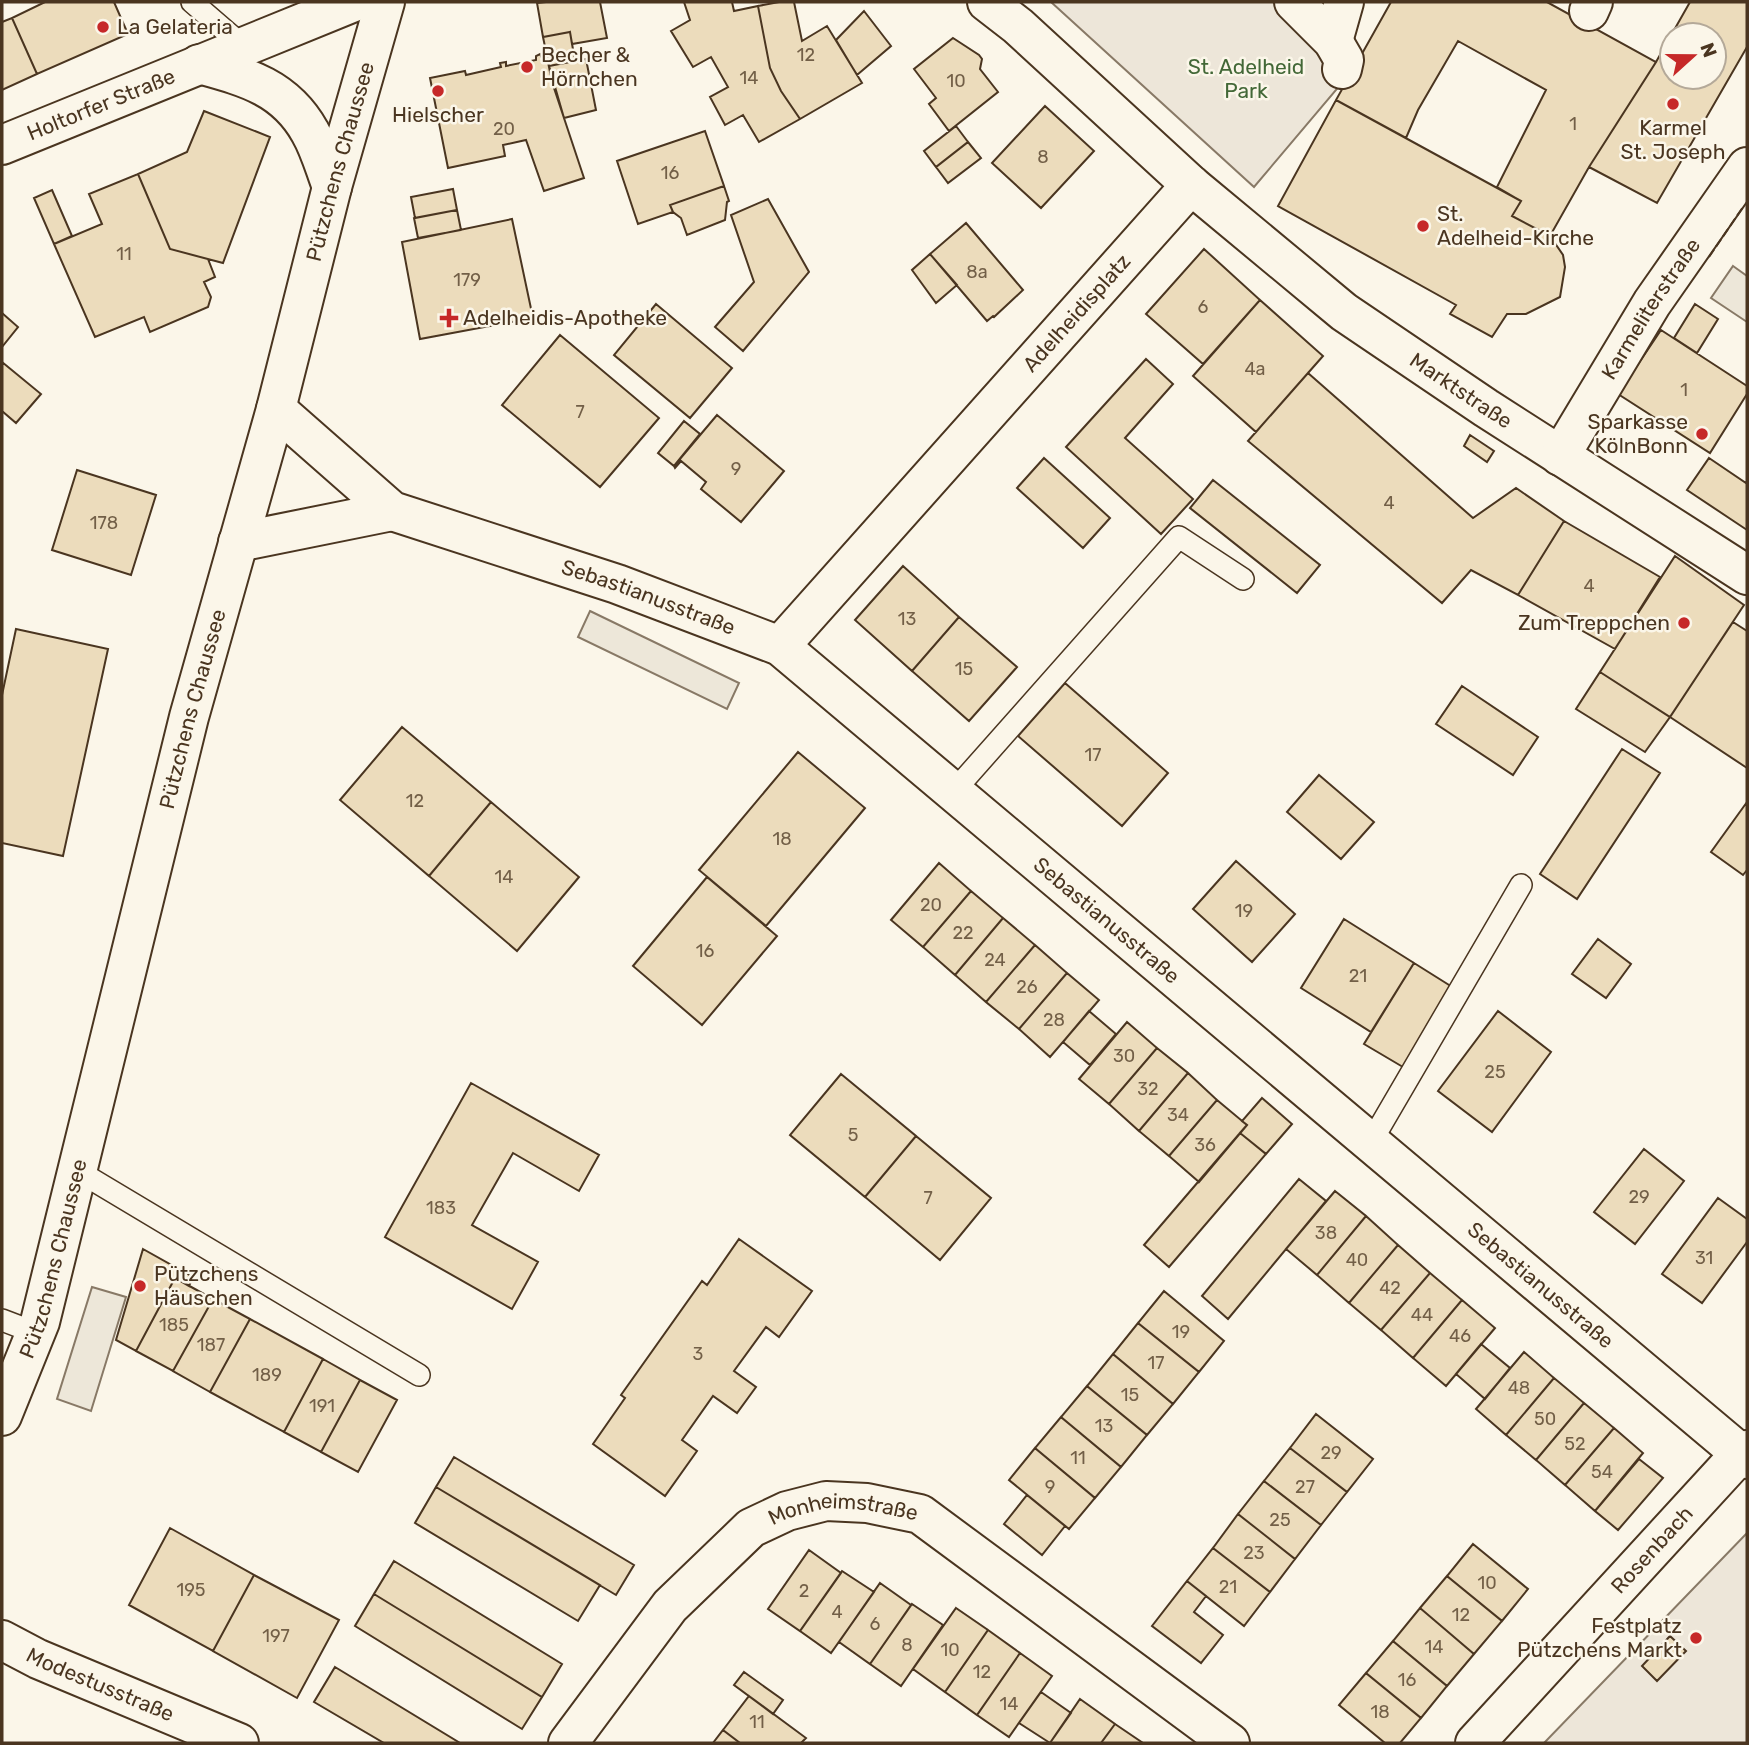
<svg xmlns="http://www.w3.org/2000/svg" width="1749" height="1745" viewBox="0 0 1749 1745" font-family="Rubik,sans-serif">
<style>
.green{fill:#ede6d9;stroke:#887966;stroke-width:2}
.parking{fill:#ede7d9;stroke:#887966;stroke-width:2}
.building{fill:#ecdcbc;stroke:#4a3520;stroke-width:2;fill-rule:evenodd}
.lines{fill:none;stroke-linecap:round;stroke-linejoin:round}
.lane-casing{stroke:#4a3520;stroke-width:24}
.street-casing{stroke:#4a3520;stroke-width:42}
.secondary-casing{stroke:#4a3520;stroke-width:42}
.lane{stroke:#fbf6e9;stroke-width:21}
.street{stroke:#fbf6e9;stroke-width:38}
.secondary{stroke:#fbf6e9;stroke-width:38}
.fence{stroke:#4a3520;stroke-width:2;stroke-dasharray:9 3.5;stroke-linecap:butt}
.poi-dot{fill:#c62828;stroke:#fbf6e9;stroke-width:2.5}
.labels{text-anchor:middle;stroke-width:5;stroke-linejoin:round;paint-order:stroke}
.number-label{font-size:18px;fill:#725f47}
.poi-label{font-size:21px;fill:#4a3520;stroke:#fbf6e9;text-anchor:start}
.park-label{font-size:21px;fill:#436837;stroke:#fbf6e9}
.street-label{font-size:21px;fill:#4a3520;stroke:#fbf6e9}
</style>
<rect width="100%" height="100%" fill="#fbf6e9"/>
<!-- green -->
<path class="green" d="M1051,2H1273L1342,69L1347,77L1254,187Z
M1747,1533V1743H1544Z"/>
<!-- parking -->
<path class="parking" d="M1733,266L1747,276V322L1711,298Z
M590,611L739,683L727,709L578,637Z
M92,1287L126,1297L91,1411L57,1399Z"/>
<!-- building -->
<path class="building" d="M45,2H114L128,34L37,74L12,18Z
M546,2H600L607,38L572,44L570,32L543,37L537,3Z
M684,2H732L734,11L758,6L770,68L781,91L800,119L759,142L743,115L725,125L710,97L728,87L711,57L693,67L671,31L690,20Z
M779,2H794L802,41L827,26L862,83L800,119L781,91L770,68L758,6Z
M1391,2H1547L1656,62L1589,167L1550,236L1512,216L1521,201L1497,187L1546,90L1458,41L1418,110L1406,138L1336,100Z
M1690,2H1747V47L1657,203L1589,167L1656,62ZM1672,35H1714V77H1672Z
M864,11L891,46L857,75L836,40Z
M12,18L37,74L2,90V22Z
M570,32L575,61L549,66L543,37Z
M953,38L979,55L982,59L980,69L998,92L949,131L929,104L936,98L914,69Z
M540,54L542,58L547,57L552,82L584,178L544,191L526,140L503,145L505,156L448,168L430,78L465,71L466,75L501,67L500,63L506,62V66L536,60V56Z
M586,59L596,110L564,118L549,66Z
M1336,100L1521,201L1512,216L1550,236L1563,255L1565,267L1560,297L1526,314H1507L1492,337L1450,314L1456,305L1278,206Z
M1045,106L1094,151L1041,208L992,163Z
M204,111L270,137L223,263L170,249L138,174L187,152Z
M956,126L968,142L936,167L924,151Z
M705,131L724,186L670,205L673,212L638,224L617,161Z
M968,142L981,158L948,183L936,167Z
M138,174L170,249L208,259L215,277L204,282L211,297L208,307L150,332L144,317L95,337L54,244L102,224L89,194Z
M724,186L729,201L727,202L725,220L687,235L681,218L673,212L670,205Z
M453,189L457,210L415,218L411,197Z
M52,190L72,236L54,244L34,198Z
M768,199L809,272L743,351L715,327L754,282L731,215Z
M457,210L461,230L418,238L414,218Z
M512,219L533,318L420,339L402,242Z
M966,223L1023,290L994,317L993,316L987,321L930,254Z
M1204,249L1260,300L1203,364L1146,314Z
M930,254L957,285L936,303L912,270Z
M1260,300L1323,356L1256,432L1193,376Z
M656,304L732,368L690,418L614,355Z
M1695,304L1718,319L1697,353L1674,338Z
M2,313L18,327L2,347Z
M1661,330L1747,386V394L1710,453L1618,394Z
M560,335L659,418L600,487L502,405Z
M1146,359L1173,384L1125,438L1193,499L1161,534L1066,447Z
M2,362L41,394L16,423L2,411Z
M1308,373L1473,518L1516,488L1564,521L1518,595L1471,570L1442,603L1248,441Z
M717,415L784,471L741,522L701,489L706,482L681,461L675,468L674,466Z
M684,421L700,434L674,466L658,453Z
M1470,435L1494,451L1487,462L1464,446Z
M1044,458L1110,518L1083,548L1017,488Z
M1709,458L1746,483L1747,481V530L1687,490Z
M77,470L156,495L131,575L52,550Z
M1213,480L1320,565L1297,593L1190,508Z
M1564,521L1660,577L1615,649L1518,595Z
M1675,556L1744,605L1670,717L1600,672Z
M903,566L959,617L912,671L855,620Z
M959,617L1017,667L969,721L912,671Z
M1733,622L1747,631V768L1670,717Z
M16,629L108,649L63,856L2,843V695Z
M1600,672L1670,717L1645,752L1576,709Z
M1065,683L1168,773L1122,826L1018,736Z
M1462,686L1538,737L1513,775L1436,724Z
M402,727L491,802L429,876L340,800Z
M1622,749L1660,773L1577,899L1540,874Z
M798,752L865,808L766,926L699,870Z
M1319,775L1374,822L1341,859L1287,812Z
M491,802L579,877L517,951L429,876Z
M1747,802V870L1743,875L1711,852Z
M1236,861L1295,914L1252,962L1193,909Z
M939,863L971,891L923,947L891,920Z
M707,877L777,936L702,1025L633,966Z
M971,891L1003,918L955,975L923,947Z
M1003,918L1035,945L986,1002L955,975Z
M1344,919L1414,963L1371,1032L1301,988Z
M1598,939L1631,964L1606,998L1572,974Z
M1035,945L1067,973L1019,1029L986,1002Z
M1414,963L1457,990L1408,1070L1364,1044Z
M1067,973L1099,1000L1050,1057L1019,1029Z
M1089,1011L1116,1034L1090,1065L1063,1042Z
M1498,1011L1551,1052L1492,1132L1438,1091Z
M1127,1022L1157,1048L1109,1104L1079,1079Z
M1157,1048L1188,1073L1139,1131L1109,1104Z
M1188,1073L1217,1100L1169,1156L1139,1131Z
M841,1074L916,1136L865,1197L790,1135Z
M471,1083L599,1155L579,1191L513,1153L472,1225L538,1262L512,1309L385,1237Z
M1262,1098L1292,1124L1266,1154L1240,1133L1247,1125L1242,1121Z
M1217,1100L1247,1125L1199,1182L1169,1156Z
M1240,1133L1266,1154L1169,1267L1144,1245Z
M916,1136L991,1198L940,1260L865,1197Z
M1644,1149L1684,1181L1635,1244L1594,1212Z
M1299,1179L1326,1201L1228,1319L1202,1296Z
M1335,1191L1366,1216L1317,1275L1286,1249Z
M1718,1198L1747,1219V1242L1702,1303L1662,1274Z
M1366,1216L1398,1245L1349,1303L1317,1275Z
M739,1239L812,1291L779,1337L766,1327L734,1371L756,1387L737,1413L713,1396L682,1440L697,1451L665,1496L593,1444L625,1398L621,1395L702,1281L707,1285Z
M1398,1245L1430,1273L1381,1330L1349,1303Z
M143,1249L193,1277L189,1286L175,1278L136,1351L116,1340Z
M1430,1273L1462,1300L1413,1358L1381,1330Z
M175,1278L213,1299L173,1371L136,1351Z
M1164,1291L1224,1341L1199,1372L1138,1323Z
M213,1299L250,1319L210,1392L173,1371Z
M1462,1300L1495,1328L1446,1386L1413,1358Z
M250,1319L323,1359L284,1432L210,1392Z
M1138,1323L1199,1372L1173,1404L1113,1354Z
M1481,1344L1510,1368L1485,1399L1456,1374Z
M1524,1352L1554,1378L1506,1435L1476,1409Z
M1113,1354L1173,1404L1147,1435L1087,1386Z
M323,1359L360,1380L321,1452L284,1432Z
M1554,1378L1584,1403L1536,1460L1506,1435Z
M360,1380L397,1400L358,1472L321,1452Z
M1087,1386L1147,1435L1121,1467L1061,1417Z
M1584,1403L1614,1428L1565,1485L1536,1460Z
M1316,1414L1373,1459L1347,1492L1290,1448Z
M1061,1417L1121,1467L1095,1498L1035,1448Z
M1614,1428L1643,1453L1595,1511L1565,1485Z
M1035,1448L1095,1498L1069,1529L1009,1480Z
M1290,1448L1347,1492L1321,1525L1264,1481Z
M454,1457L634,1565L616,1595L436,1487Z
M1639,1459L1663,1478L1618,1530L1595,1511Z
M1264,1481L1321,1525L1295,1559L1238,1514Z
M436,1487L600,1585L578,1621L415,1523Z
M1027,1495L1065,1526L1042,1555L1004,1524Z
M1238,1514L1295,1559L1270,1592L1213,1548Z
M170,1528L254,1575L213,1651L129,1605Z
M1473,1544L1528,1589L1502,1621L1447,1576Z
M1213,1548L1270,1592L1244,1626L1187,1581Z
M809,1550L841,1573L800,1631L768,1609Z
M394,1561L562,1664L542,1697L374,1594Z
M842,1571L874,1592L831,1653L800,1631Z
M254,1575L339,1620L297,1698L213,1651Z
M1447,1576L1502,1621L1474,1654L1420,1608Z
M1187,1581L1206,1596L1194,1612L1223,1635L1201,1663L1152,1626Z
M880,1583L911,1605L870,1664L839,1642Z
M374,1594L542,1697L522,1729L355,1626Z
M912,1604L943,1625L901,1686L870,1664Z
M956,1608L988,1630L945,1692L913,1669Z
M1420,1608L1474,1654L1447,1686L1393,1641Z
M988,1630L1020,1653L977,1715L945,1692Z
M1670,1636L1686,1651L1657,1681L1642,1666Z
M1393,1641L1447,1686L1421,1718L1366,1673Z
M1020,1653L1052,1676L1009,1737L977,1715Z
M335,1667L460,1743H384L314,1702Z
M744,1672L783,1700L773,1714L734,1685Z
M1366,1673L1421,1718L1400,1743H1385L1339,1705Z
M1041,1692L1071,1713L1050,1743L1019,1723Z
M749,1696L806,1738L801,1743H740L723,1730Z
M1080,1699L1115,1724L1101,1743H1050Z
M1115,1724L1143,1743H1101Z
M723,1730L740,1743H713Z"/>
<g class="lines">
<!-- lane casing -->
<g class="lane-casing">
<path id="lane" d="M192,2L243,46
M954,791L1179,537L1243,579
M1371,1142L1521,885
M78,1171L419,1375
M2,1320L36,1333"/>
</g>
<!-- street casing -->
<g class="street-casing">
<g id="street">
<path id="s1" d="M987,2L1018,26L1191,185L1344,312L1486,408L1747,575"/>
<path d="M1294,2L1333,41L1344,60L1342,69"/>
<path d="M1589,11L1593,2"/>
<path d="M1333,41L1344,2"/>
<path d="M199,64C246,77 285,87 310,132C320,149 325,169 332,187"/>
<path id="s2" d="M2,145L354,2"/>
<path id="s3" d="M276,409L392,511L617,584L780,646L1747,1459"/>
<path id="s4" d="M1560,456L1652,303L1747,167"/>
<path d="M238,542L392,511"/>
<path id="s5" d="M780,646L1191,185"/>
<path id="s6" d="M2,1640L38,1659L239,1743"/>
<path id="s7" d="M568,1743L670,1606L751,1528L787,1511L826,1501L867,1503L920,1514L1230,1743"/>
<path id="s8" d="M1475,1743L1741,1453L1747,1450"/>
</g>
</g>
<!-- secondary casing -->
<g class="secondary-casing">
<g id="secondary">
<path id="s9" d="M2,1416L40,1322L189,717L276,409L332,187L385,2"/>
</g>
</g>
<!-- lane -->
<use href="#lane" class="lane"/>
<!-- street -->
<use href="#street" class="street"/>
<!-- secondary -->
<use href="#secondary" class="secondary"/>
<!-- fence -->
<path class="fence" d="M1709,257L1743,207"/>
</g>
<!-- markers -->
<g class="poi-dot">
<circle cx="103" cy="27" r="7"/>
<circle cx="527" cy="67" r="7"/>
<circle cx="438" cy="91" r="7"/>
<circle cx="1673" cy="104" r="7"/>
<circle cx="1423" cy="226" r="7"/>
<path d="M445.5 307.5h7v7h7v7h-7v7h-7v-7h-7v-7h7z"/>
<circle cx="1702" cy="434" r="7"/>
<circle cx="1684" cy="623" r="7"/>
<circle cx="140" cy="1286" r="7"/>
<circle cx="1696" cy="1638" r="7"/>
</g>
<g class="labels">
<!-- number labels -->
<g class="number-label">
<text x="806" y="61">12</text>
<text x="749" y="84">14</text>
<text x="956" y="87">10</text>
<text x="1573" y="130">1</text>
<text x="504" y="135">20</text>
<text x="1043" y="163">8</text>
<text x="670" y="179">16</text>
<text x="124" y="260">11</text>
<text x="977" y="278">8a</text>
<text x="467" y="286">179</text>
<text x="1203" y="313">6</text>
<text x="1255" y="375">4a</text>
<text x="1684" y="396">1</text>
<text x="580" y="418">7</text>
<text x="736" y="475">9</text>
<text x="1389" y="509">4</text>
<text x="104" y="529">178</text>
<text x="1589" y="592">4</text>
<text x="907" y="625">13</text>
<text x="964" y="675">15</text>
<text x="1093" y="761">17</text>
<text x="415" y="807">12</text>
<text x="782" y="845">18</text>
<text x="504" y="883">14</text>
<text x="931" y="911">20</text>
<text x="1244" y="917">19</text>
<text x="963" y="939">22</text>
<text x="705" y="957">16</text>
<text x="995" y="966">24</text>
<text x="1358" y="982">21</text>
<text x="1027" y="993">26</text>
<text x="1054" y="1026">28</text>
<text x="1124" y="1062">30</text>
<text x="1495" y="1078">25</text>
<text x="1148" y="1095">32</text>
<text x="1178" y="1121">34</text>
<text x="853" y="1141">5</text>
<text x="1205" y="1151">36</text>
<text x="1639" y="1203">29</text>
<text x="928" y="1204">7</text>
<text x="441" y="1214">183</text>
<text x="1326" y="1239">38</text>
<text x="1704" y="1264">31</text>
<text x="1357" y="1266">40</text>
<text x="1390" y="1294">42</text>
<text x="1422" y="1321">44</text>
<text x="174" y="1331">185</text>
<text x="1181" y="1338">19</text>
<text x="1460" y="1342">46</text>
<text x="211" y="1351">187</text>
<text x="698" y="1360">3</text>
<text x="1156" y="1369">17</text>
<text x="267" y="1381">189</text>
<text x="1519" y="1394">48</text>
<text x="1130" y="1401">15</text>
<text x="322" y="1412">191</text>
<text x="1545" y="1425">50</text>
<text x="1104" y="1432">13</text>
<text x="1575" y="1450">52</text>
<text x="1331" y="1459">29</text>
<text x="1078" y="1464">11</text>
<text x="1602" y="1478">54</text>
<text x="1050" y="1493">9</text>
<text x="1305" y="1493">27</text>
<text x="1280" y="1526">25</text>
<text x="1254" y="1559">23</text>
<text x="1487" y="1589">10</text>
<text x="1228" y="1593">21</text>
<text x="191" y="1596">195</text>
<text x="804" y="1597">2</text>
<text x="837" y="1618">4</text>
<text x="1461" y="1621">12</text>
<text x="875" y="1630">6</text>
<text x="276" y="1642">197</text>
<text x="907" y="1651">8</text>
<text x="1434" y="1653">14</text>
<text x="950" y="1656">10</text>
<text x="982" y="1678">12</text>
<text x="1407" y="1686">16</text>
<text x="1009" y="1710">14</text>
<text x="1380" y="1718">18</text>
<text x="757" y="1728">11</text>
</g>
<!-- poi labels -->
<g class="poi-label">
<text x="117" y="34">La Gelateria</text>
<text x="541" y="62">Becher &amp;<tspan x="541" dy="24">Hörnchen</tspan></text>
<text x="438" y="122" text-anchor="middle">Hielscher</text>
<text x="1673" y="135" text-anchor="middle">Karmel<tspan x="1673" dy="24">St. Joseph</tspan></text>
<text x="1437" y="221">St.<tspan x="1437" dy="24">Adelheid-Kirche</tspan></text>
<text x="463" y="325">Adelheidis-Apotheke</text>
<text x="1688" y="429" text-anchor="end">Sparkasse<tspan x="1688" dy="24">KölnBonn</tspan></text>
<text x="1670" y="630" text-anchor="end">Zum Treppchen</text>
<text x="154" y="1281">Pützchens<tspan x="154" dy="24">Häuschen</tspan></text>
<text x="1682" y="1633" text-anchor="end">Festplatz<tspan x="1682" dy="24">Pützchens Markt</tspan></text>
</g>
<!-- park labels -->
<g class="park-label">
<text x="1246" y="74">St. Adelheid<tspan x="1246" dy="24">Park</tspan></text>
</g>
<!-- street labels -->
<g class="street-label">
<text dy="7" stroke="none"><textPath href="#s2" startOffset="107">Holtorfer Straße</textPath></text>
<text dy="7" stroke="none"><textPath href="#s9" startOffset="1300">Pützchens Chaussee</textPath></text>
<text dy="7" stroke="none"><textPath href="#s4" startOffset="173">Karmeliterstraße</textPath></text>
<text dy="7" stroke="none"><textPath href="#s5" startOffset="446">Adelheidisplatz</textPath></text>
<text dy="7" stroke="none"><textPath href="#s1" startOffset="614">Marktstraße</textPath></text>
<text dy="7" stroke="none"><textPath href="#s3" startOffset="425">Sebastianusstraße</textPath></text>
<text dy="7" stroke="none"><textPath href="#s9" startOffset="733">Pützchens Chaussee</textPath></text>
<text dy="7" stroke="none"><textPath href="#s3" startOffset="992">Sebastianusstraße</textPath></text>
<text dy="7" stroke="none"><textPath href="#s9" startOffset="166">Pützchens Chaussee</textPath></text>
<text dy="7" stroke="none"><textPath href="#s3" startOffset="1559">Sebastianusstraße</textPath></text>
<text dy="7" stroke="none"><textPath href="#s7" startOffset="380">Monheimstraße</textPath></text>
<text dy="7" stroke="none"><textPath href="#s8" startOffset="262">Rosenbach</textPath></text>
<text dy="7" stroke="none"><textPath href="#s6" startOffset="108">Modestusstraße</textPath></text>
</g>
</g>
<!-- border -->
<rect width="1749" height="1745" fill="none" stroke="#4a3520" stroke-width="7"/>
<!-- north arrow -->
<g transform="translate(1693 56) rotate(69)"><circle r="33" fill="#fbf6e9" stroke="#b4a999" stroke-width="2"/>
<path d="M0-5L12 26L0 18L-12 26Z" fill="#c62828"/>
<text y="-10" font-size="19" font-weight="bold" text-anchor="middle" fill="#4a3520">N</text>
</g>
</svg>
